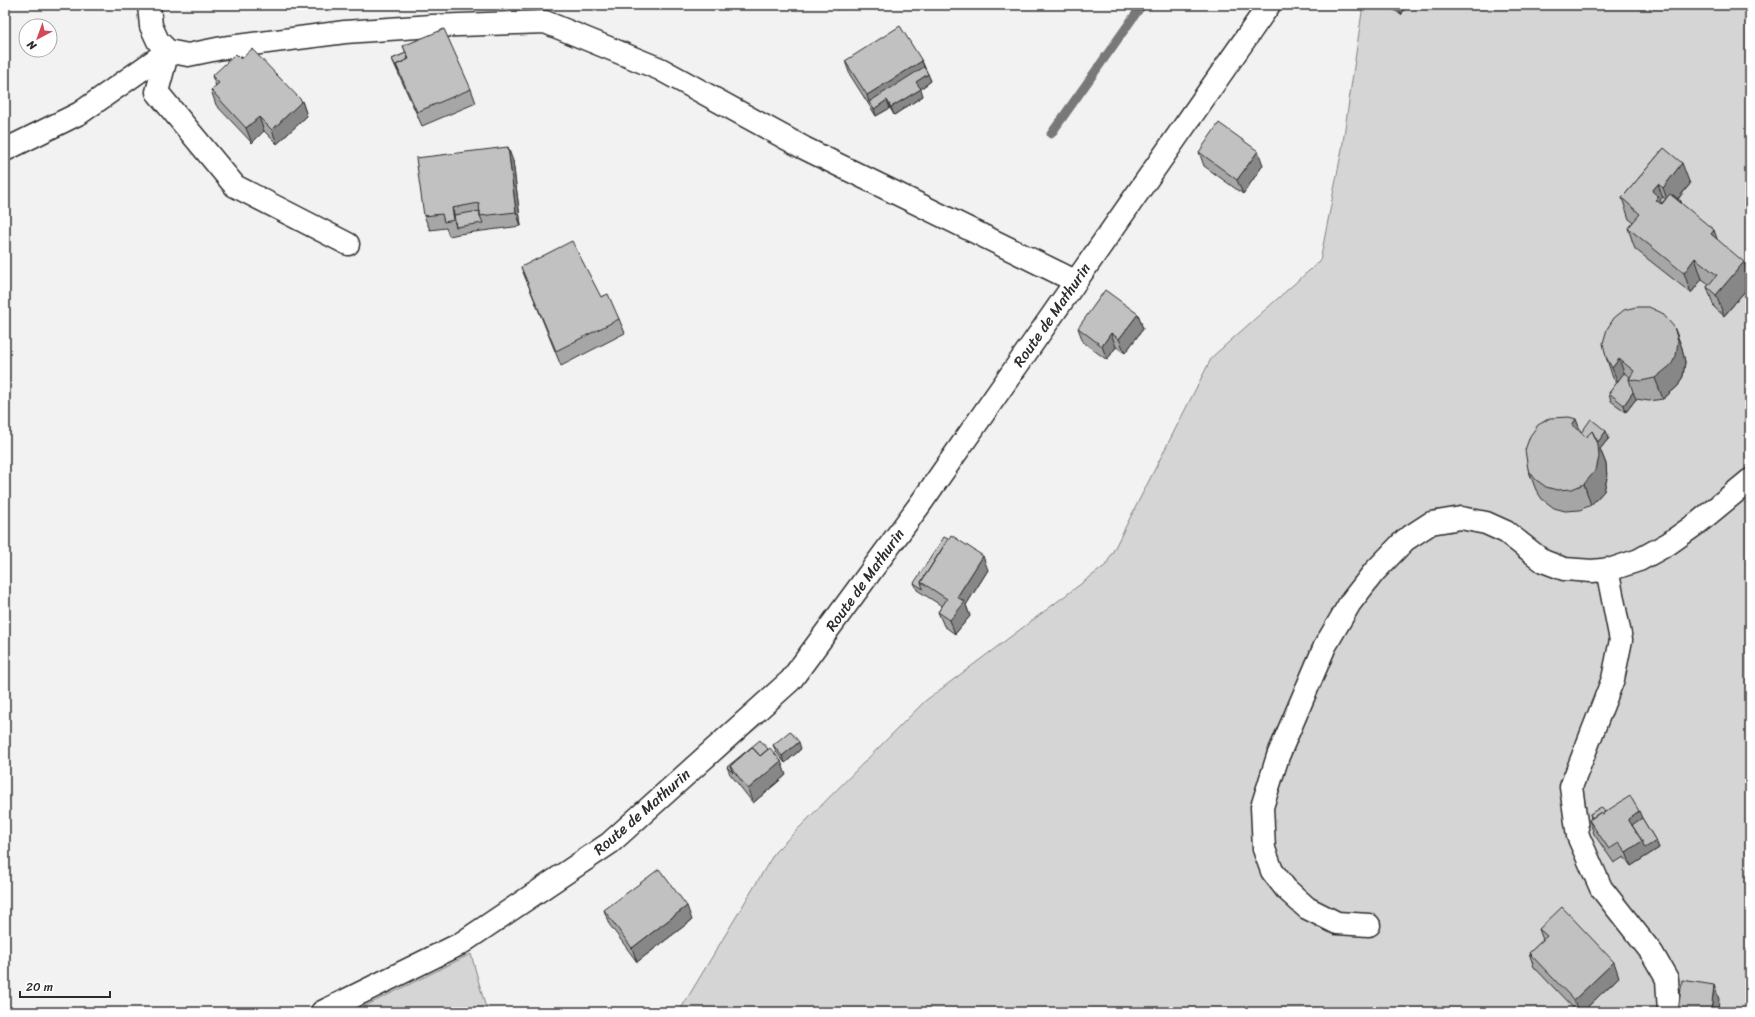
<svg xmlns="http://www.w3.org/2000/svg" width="1755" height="1017" viewBox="0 0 1755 1017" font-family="Sriracha,sans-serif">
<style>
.green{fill:#d5d5d5;stroke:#808080}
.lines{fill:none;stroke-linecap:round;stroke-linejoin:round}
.stream{stroke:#787878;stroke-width:9}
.street-casing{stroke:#2b2b2b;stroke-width:25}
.secondary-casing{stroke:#2b2b2b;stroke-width:25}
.street{stroke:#fff;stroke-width:22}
.secondary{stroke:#fff;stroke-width:22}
.wall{fill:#a6a6a6;stroke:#2b2b2b}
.shaded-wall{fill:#878787;stroke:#2b2b2b}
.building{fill:#c1c1c1;stroke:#2b2b2b}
.labels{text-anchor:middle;stroke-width:3;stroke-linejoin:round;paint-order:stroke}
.street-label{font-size:15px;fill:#2b2b2b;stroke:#fff}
</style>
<rect width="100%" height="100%" fill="#f2f2f2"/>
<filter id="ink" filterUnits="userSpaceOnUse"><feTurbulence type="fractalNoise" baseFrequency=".025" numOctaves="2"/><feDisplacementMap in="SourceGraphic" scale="8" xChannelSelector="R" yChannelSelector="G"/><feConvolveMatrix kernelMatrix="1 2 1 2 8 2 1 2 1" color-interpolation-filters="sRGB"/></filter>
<g filter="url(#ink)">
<!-- green -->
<path class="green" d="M1363,5H1750V1012H679L775,852L925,701L1106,565L1212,357L1320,261L1342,149Z
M471,954L487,1012H353Z"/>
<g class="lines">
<!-- stream -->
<path class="stream" d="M1051,134L1142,5"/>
<!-- street casing -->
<g class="street-casing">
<path id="street" d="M149,5L151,26L158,41L168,51L188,55L222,48L345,32L432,26L545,22L660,69L804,148L1075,281
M168,51L157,92L235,186L348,244
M5,150L80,113L168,51
M1607,569L1621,640L1613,679L1571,787L1578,836L1601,888L1652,953L1667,979L1669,1012
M1369,925L1337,923L1307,908L1286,889L1272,871L1264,849L1262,807L1278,756L1325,646L1350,603L1374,572L1405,540L1431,523L1461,518L1486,523L1506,532L1543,561L1564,569L1592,571L1612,569L1639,560L1668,544L1699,522L1750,480"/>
</g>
<!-- secondary casing -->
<g class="secondary-casing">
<path id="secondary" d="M322,1012L460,944L610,843L791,680L921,503L1269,5"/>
</g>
<!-- street -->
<use href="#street" class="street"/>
<!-- secondary -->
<use href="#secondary" class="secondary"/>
</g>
<!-- wall -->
<path class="wall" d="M1388,5H1407L1401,15Z
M403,46L471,89L476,103L422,126L392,59L406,53Z
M241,59L302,101L307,116L277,144L264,131L252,143L216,105L211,90L216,86L212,76Z
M845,61H922L931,81L920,89L923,96L894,115L890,108L876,116L850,75Z
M1664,148L1690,184L1678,199L1681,203L1717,239L1750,278V285L1724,316L1714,307L1707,287L1709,284L1702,279L1691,293L1635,249L1628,228L1633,222L1629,219L1622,198Z
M1199,152L1263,165L1243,194L1204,166Z
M513,161L521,226L459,234L449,236L446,228L430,230L424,216Z
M521,267L601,297L619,319L625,333L561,366Z
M1138,314L1143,329L1125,353L1116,347L1107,360L1083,342L1078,328Z
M1674,327L1682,348L1685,362L1683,376L1678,386L1663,399L1649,401L1636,399L1626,412L1611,401L1609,393L1617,383L1613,378L1606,357Z
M1581,433L1609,438L1600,449L1606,464L1607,478L1604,491L1591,505L1580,510L1565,511L1554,508L1542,499L1536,490L1528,469Z
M988,570L966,605L970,616L955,634L944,626L938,612L942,606L917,590L914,583Z
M773,745L801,749L785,763L776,752Z
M727,767L786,775L753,803L735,780L730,774Z
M1605,812L1642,818L1656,841L1659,848L1631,866L1624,857L1614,863L1594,834L1589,820L1591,818L1590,814Z
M604,910L692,920L637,962L609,924Z
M1539,929L1619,977L1582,1012H1577L1534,967L1529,953L1543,940Z"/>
<!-- shaded-wall -->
<path class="shaded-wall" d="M835,5H844L837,10Z
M1397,5H1407L1401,15Z
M922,61L927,75L869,102L867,95Z
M928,74L931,81L919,90L916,82Z
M921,89L923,96L894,115L891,107Z
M887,100L890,108L876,116L874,109Z
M302,101L307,116L277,144L272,130Z
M259,117L264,131L252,143L246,128Z
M508,147L513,161L521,226L516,212Z
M1258,151L1263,165L1243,194L1237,180Z
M1682,163L1690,184L1670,208L1663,188Z
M1658,184L1665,204L1681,201L1683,208L1661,214L1652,191Z
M452,208L457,222L456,227L454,220Z
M1714,230L1721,250L1711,234Z
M1695,258L1702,279L1691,293L1684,273Z
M1744,262L1750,278V285L1724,316L1716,295Z
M1138,314L1143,329L1125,353L1119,339Z
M1674,327L1682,348L1685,362L1683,376L1678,386L1663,399L1655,378Z
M1111,333L1116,347L1107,360L1102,346Z
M1619,359L1627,380L1620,388L1612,368Z
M1633,392L1636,399L1626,412L1624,405Z
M1576,419L1584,440L1572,425Z
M1606,431L1609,438L1600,449L1606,464L1607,478L1604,491L1591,505L1584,484L1591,451Z
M983,556L988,570L966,605L970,616L955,634L950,620L957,597Z
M799,742L801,749L785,763L782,756Z
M781,761L786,775L753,803L748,789Z
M1639,811L1645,825L1635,832L1628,819Z
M1642,841H1656L1659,848L1631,866L1626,852Z
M687,906L692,920L637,962L632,948Z
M1614,962L1619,977L1582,1012H1578L1574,1000Z
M1714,985L1719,999L1718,1012H1711Z"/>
<!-- building -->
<path class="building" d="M900,26L922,61L867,95L845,61Z
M444,29L471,89L417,112L396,65L409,59L403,46Z
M252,49L302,101L272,130L259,117L246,128L211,90L219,83L212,76L236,54L241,59Z
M406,53L408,59L396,65L399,72L392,59Z
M924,67L928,74L916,82L921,89L891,107L887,100L874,109L869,102Z
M1219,123L1258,151L1237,180L1199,152Z
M508,147L516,212L480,216L479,203L452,208L454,220L444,222L442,214L424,216L416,158Z
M1664,148L1682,163L1663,188L1658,184L1652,191L1659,197L1656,200L1661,204L1670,194L1714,230L1711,234L1744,262L1716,295L1707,287L1717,275L1695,258L1684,273L1628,228L1640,214L1622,198Z
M1672,195H1673L1681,201L1680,202Z
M1663,197L1666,199L1662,204L1660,200Z
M480,211V216L483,223L456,227L454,215Z
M572,241L601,297L608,294L619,319L556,351L521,267Z
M1105,290L1138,314L1119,339L1111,333L1102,346L1078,328Z
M1636,307H1649L1662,313L1674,327L1678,341L1676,356L1671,365L1655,378L1641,381L1629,379L1634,371L1619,359L1612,368L1606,357L1603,343L1607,329L1614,318L1624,310Z
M1624,373L1630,377L1629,379L1633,392L1624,405L1609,393Z
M1569,417L1576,419L1572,425L1586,437L1592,431L1598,444L1599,457L1596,470L1584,484L1572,489L1557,490L1546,487L1535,479L1528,469L1525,450L1530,436L1538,425L1550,418Z
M1591,419L1606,431L1598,442L1592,431L1586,437L1581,433Z
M951,535L983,556L957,597L965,602L950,620L938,612L947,599L921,582Z
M944,537L948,539L921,582L923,589L914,583Z
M790,731L799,742L782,756L773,745Z
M760,740L768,749L760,756L752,747L730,766L733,773L727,767Z
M752,747L760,756L770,748L781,761L748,789L730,766Z
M1630,796L1639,811L1628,819L1642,841L1626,852L1619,843L1609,849L1589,820L1601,812L1602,814Z
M1601,807L1605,812L1602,814L1601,812L1592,818L1590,814Z
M1642,818L1656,841L1645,848L1642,841L1632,825Z
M659,869L687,906L632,948L604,910Z
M1562,907L1614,962L1574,1000L1529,953L1547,936L1539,929Z
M1682,980L1714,985L1711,1012H1678Z"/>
</g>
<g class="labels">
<!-- street labels -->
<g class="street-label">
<text transform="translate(1052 315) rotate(-55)" y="5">Route de Mathurin</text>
<text transform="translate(865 580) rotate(-54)" y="5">Route de Mathurin</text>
<text transform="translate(642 812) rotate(-41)" y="5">Route de Mathurin</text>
</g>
</g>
<!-- margin -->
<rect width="1755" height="1017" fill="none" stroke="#fff" stroke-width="20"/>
<rect x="10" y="10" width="1735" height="997" fill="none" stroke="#2b2b2b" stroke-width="1.5" filter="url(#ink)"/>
<!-- north arrow -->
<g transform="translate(38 38) rotate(221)"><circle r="19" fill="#ffffff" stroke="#aaaaaa"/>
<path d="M0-3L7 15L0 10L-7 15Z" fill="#d1495b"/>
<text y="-6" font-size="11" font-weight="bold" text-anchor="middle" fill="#2b2b2b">N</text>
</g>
<!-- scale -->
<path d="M20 991v6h90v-6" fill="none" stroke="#2b2b2b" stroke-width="2"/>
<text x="26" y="991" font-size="12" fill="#2b2b2b" stroke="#ffffff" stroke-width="3" paint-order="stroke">20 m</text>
</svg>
